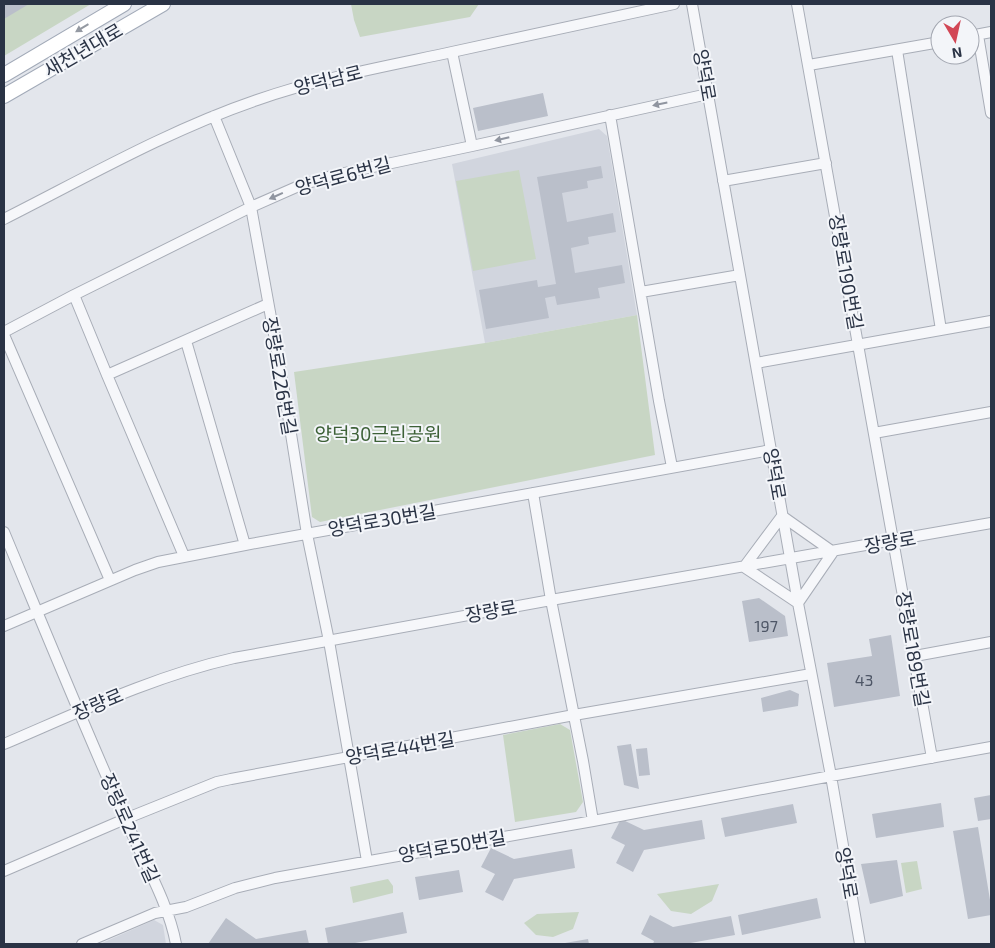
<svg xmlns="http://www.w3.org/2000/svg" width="995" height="948" viewBox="0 0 995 948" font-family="'Exo 2','Noto Sans KR',sans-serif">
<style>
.built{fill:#d1d5de}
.green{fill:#c8d6c4}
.building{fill:#babfca}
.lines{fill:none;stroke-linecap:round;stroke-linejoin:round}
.minor-casing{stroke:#a8adb7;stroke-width:12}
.major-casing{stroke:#a2aab8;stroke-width:16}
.minor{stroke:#f6f7fa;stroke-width:10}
.major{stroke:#fff;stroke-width:14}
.oneway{fill:#9499a2}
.oneway2{fill:#9095a0}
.labels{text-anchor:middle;stroke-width:4;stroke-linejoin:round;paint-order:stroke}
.number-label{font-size:16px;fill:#4e5666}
.street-label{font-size:19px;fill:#2a3345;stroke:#f3f5f9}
.park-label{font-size:19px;fill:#3d6137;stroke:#f3f5f9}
</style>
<rect width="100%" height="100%" fill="#e3e6ec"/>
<!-- built -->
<path class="built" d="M599,129L607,136L637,315L485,343L452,164Z
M154,920L163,925L166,944H100Z"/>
<!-- green -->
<path class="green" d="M4,4H91L4,56Z
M351,4H479L470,17L360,37L354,20Z
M519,170L536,259L473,271L456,181Z
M637,315L655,455L320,522L312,517L294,372L485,343Z
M560,724L570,730L583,802L576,812L515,822L503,735Z
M917,861L922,889L906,893L901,863Z
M388,879L393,886V893L353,903L350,887Z
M719,884L712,901L691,914L671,911L657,894Z
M579,912L573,929L553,937L536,935L524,923L537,914Z"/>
<!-- building -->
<path class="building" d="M4,4H29L4,19Z
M543,93L548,116L478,131L473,108Z
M601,166L603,178L587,181L588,188L562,193L567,222L613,213L616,232L588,237L589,244L571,248L575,273L622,265L625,283L598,288L600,298L557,305L555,296L545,298L549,318L486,329L479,290L537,280L538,287L556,284L537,177Z
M759,598L785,616L788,636L749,642L742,601Z
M891,635L900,696L834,707L827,663L872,656L869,639Z
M790,690L799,694L798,706L763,712L761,698Z
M631,744L639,789L624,785L617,746Z
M647,748L650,775L639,776L636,749Z
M991,795V819L978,821L974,798Z
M941,803L944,827L876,838L872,814Z
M793,804L797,823L725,837L721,818Z
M621,819L644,830L702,820L705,839L644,850L633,872L616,863L625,845L611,838Z
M978,827L991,906V915L968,919L953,831Z
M491,848L514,859L572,849L575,868L514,879L503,901L485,892L495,874L481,867Z
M897,860L903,896L870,904L861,864Z
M459,870L463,892L419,900L415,877Z
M817,898L821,918L742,935L738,915Z
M403,912L407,933L350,944H328L325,928Z
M650,915L673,927L731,916L735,935L685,944H653L654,941L641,934Z
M226,918L256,939L306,930L309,944H208Z
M588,939L589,944H565V943Z"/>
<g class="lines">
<!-- minor casing -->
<g class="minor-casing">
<path id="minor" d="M692,4L798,603L831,776L860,944
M797,4L932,758
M978,35L991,113
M970,36L991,32
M897,50L941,330
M452,52L472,146
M809,65L940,42
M610,115L659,401L672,467
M214,116L251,207L283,384L307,534L329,641L367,861
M723,181L826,163
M4,219C87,177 169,130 257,100C320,78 387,66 452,52C526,36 600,20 674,4
M641,292L740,275
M74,295L107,375L184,556
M4,332L74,295L251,207L301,185L335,175L472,146L708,94
M4,335L110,580
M186,341L245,545
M756,363L991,321
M107,375L268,304
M874,433L991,412
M533,493L551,600L583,761L593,821
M782,516L833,552L798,603L744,567Z
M4,532C44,628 83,724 125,818C142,859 168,901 176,944
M4,626L135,570L158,562L245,545L771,450
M915,656L991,642
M4,744C79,712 154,676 234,658L551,600L991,523
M4,871L125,819L217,782L231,779L574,715L811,674
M82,944L155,913L186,907L235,888L275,878L593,821L831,776L991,747"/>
</g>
<!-- major casing -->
<g class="major-casing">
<path id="major" d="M4,75L124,4
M4,96L163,4"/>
</g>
<!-- minor -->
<use href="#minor" class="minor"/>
<!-- major -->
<use href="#major" class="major"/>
</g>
<!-- one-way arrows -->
<defs><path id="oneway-solid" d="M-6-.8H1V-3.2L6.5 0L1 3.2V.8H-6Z" transform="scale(1.25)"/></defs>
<use class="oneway" href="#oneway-solid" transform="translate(82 28) rotate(149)"/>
<g class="oneway2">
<use href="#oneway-solid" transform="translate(660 104) rotate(168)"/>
<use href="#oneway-solid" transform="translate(502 139) rotate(167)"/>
<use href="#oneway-solid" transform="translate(276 196) rotate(156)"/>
</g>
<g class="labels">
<!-- number labels -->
<g class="number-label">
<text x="766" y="632">197</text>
<text x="864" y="686">43</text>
</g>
<!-- street labels -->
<g class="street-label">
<text transform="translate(83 50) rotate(-30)" y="7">새천년대로</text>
<text transform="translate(705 75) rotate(80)" y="7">양덕로</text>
<text transform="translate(328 80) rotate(-14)" y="7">양덕남로</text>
<text transform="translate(343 176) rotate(-15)" y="7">양덕로6번길</text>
<text transform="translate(846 272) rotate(80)" y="7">장량로190번길</text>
<text transform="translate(280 376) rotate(80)" y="7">장량로226번길</text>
<text transform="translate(775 474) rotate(80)" y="7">양덕로</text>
<text transform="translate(382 520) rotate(-10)" y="7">양덕로30번길</text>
<text transform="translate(890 542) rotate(-10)" y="7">장량로</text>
<text transform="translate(491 611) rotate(-10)" y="7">장량로</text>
<text transform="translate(913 649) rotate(80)" y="7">장량로189번길</text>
<text transform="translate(98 704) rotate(-23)" y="7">장량로</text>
<text transform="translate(400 748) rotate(-10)" y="7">양덕로44번길</text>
<text transform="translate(130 828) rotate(66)" y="7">장량로241번길</text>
<text transform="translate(452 846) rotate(-10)" y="7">양덕로50번길</text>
<text transform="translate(847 873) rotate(80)" y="7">양덕로</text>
</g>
<!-- park labels -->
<g class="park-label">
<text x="378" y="441">양덕30근린공원</text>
</g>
</g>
<!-- border -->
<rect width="995" height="948" fill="none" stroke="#2a3345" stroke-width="10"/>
<!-- north arrow -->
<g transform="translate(955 40) rotate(171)"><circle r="24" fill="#f3f5f9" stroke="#a3a7b1"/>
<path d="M0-4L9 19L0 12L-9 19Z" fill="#d24756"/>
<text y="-8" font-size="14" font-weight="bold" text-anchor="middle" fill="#2a3345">N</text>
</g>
</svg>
